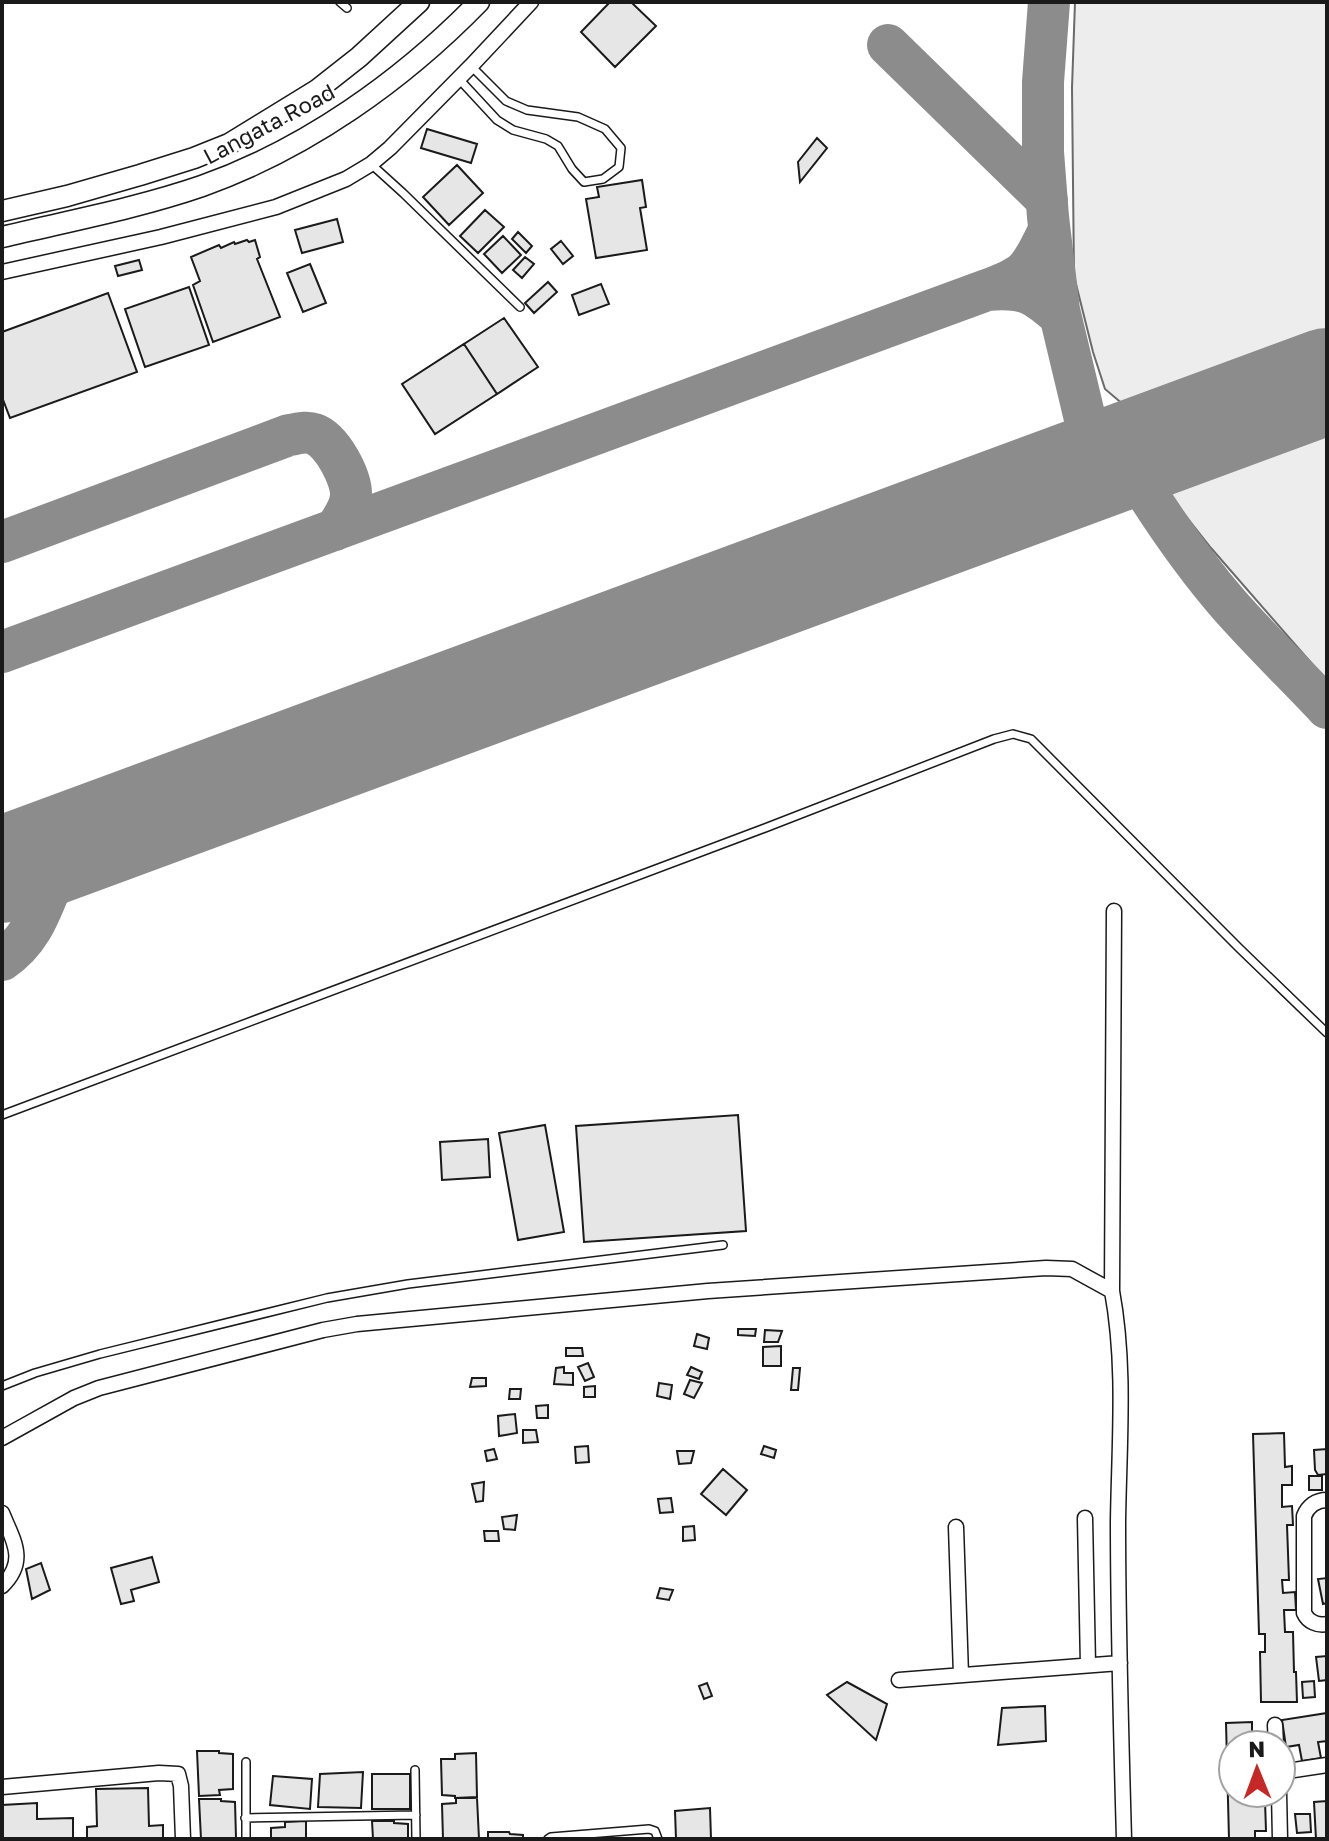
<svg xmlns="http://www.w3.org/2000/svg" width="1329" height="1841" viewBox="0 0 1329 1841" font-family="'Golos Text',sans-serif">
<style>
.green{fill:#ededed;stroke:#6a6a6a;stroke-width:2}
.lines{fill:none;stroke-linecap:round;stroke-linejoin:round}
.taxiway{stroke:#8c8c8c;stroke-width:42}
.runway{stroke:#8c8c8c;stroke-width:106}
.building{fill:#e6e6e6;stroke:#1a1a1a;stroke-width:2}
.lane-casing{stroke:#1a1a1a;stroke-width:10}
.street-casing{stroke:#1a1a1a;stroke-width:17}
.secondary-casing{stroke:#1a1a1a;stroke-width:23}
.lane{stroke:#fff;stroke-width:7}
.street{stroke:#fff;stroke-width:14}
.secondary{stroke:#fff;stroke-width:20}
.labels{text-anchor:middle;stroke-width:6;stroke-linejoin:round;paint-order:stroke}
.street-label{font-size:22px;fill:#1a1a1a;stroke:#fff}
</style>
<rect width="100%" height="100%" fill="#fff"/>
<!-- green -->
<path class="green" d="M1075,2H1327V349L1195,398L1140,416L1125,406L1105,389L1093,352L1074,276L1072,88Z
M1327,415V681L1211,548L1154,476Z"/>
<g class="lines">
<!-- taxiway -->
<path class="taxiway" d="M888,45L1047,200
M1049,230C1030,269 1029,275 987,290C1024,287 1033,292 1060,316
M1098,445C1118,458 1139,448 1160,442
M1124,456C1155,508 1190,560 1230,606C1261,641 1295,674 1327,708
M1016,496C1041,485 1083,474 1091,444L1059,310L1048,217L1043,152V82L1049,2
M2,542L289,435C297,434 306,431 314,434C332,440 352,478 351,496C350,509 342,520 335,530
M2,652L987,290
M2,960C33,939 41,909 55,876"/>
<!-- runway -->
<path class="runway" d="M2,870L1327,381"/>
</g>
<!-- building -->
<path class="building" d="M610,2H631L656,26L615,67L581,32Z
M427,129L477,144L471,163L421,148Z
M817,138L827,148L800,182L798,162Z
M457,165L483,193L449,225L423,197Z
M642,180L646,207L640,208L647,250L596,258L586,199L599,197L597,187Z
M485,210L504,227L478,253L460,236Z
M337,219L343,242L302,253L295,230Z
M518,232L532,246L526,253L512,239Z
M503,236L521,255L502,273L484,254Z
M247,240L249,242L255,240L260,257L257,259L280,317L213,342L193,285L200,281L191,257L219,245L221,248L234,242L235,244Z
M561,241L573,256L563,264L551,249Z
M525,257L534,264L522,278L513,270Z
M139,260L142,270L118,276L115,266Z
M310,264L326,303L303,312L287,273Z
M548,282L557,292L534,313L525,303Z
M601,284L609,304L579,315L572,295Z
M189,287L209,345L145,367L125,309Z
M108,293L137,372L10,418L2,397V332Z
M504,318L538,367L497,394L464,344Z
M464,344L497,394L435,434L402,384Z
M738,1115L746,1231L584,1242L576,1126Z
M545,1125L564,1232L518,1240L499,1133Z
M488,1139L490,1177L442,1180L440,1142Z
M738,1329H756L755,1336L738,1335Z
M765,1330L782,1331L778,1342H764Z
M697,1334L709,1338L707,1349L694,1346Z
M781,1346V1366H763V1347Z
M566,1348H582L583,1356H566Z
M588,1363L594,1377L585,1381L578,1367Z
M564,1367V1373H573V1385L554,1384L556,1368Z
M691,1367L702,1372L699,1379L687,1375Z
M793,1368H800L798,1390H791Z
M472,1378H486V1386L470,1387Z
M690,1380L702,1383L694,1398L684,1394Z
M659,1383L672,1385L670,1399L657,1396Z
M595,1386V1397H584V1387Z
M510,1389H521L520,1399H509Z
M548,1405V1418H537L536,1406Z
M515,1414L517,1433L499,1436L498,1416Z
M523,1430H536L538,1442L523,1443Z
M1284,1433L1285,1467L1292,1466V1485H1282V1507L1292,1506L1293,1525H1287L1289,1580H1282L1283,1593L1295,1592L1296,1610H1284L1285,1632H1293L1294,1672H1296L1297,1702H1261L1260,1652H1265V1634H1259L1253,1434Z
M588,1446L589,1462L576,1463L575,1447Z
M764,1446L776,1450L774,1458L761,1454Z
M494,1449L497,1459L487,1461L485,1451Z
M1327,1449V1474L1318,1475L1315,1470L1314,1450Z
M677,1451H694L691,1463L679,1464Z
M723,1469L747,1490L726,1515L701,1494Z
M1309,1476H1322V1490H1309Z
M484,1482L483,1501L476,1502L472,1484Z
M671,1498L673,1512L660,1513L658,1499Z
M517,1515L515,1530L504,1529L502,1517Z
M694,1526L695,1540L683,1541V1527Z
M484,1531H498L499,1541H485Z
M152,1557L159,1582L131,1590L134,1601L121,1604L111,1568Z
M41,1563L50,1590L32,1599L26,1569Z
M1327,1578V1603L1323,1604L1318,1579Z
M660,1588L673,1590L669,1600L657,1598Z
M1327,1656V1680L1319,1681L1316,1657Z
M1314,1681L1315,1697L1303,1698L1302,1682Z
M847,1682L887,1704L876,1740L827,1695Z
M707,1683L712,1696L704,1699L699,1686Z
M1045,1706L1046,1741L998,1745L1002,1708Z
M1327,1713V1741L1318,1742L1321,1758L1302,1761L1299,1745L1286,1747L1282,1720Z
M1252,1722V1734H1266L1267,1745H1233V1793H1256V1802L1265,1801L1266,1831H1255V1839H1229L1226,1723Z
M197,1751H219V1753L233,1754V1789L219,1790L220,1795L199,1796Z
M476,1753L477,1797L455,1798V1796L442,1795L441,1759H455V1754Z
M363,1772L361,1808L318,1807L320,1774Z
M372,1774H410V1809H372Z
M273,1776L312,1779L310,1809L270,1805Z
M148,1788L149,1826L163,1825V1839H87V1827L97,1826L96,1789Z
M456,1798H477L479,1839H443L442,1804L456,1803Z
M199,1799H221V1801L235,1802L236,1838L201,1839Z
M1327,1801V1839H1316L1314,1802Z
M37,1803V1819L73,1818V1839H2V1805Z
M710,1808L711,1839H676L675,1811Z
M1295,1814H1310L1311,1832L1297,1833Z
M306,1821V1839H271V1828L285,1827V1822Z
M372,1821H394V1823L408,1824V1839H373Z
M488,1832H509L510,1834L523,1835V1839H488Z"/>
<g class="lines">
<!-- lane casing -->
<g class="lane-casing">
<path id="lane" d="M340,2L347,8
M459,79L497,120L513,130L546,139L558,146L572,169L584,182L603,179L619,167L621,148L605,129L578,117L527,110L506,101L471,66
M371,164L403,193L520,307
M2,1115L765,828L994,739L1013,734L1031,739L1239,948L1327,1033
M2,1386L35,1373L100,1354L327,1298L408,1284L723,1245
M415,1770L416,1839
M245,1818L416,1815
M246,1839V1762
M548,1839L551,1837L649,1829L655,1831L658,1839"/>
</g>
<!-- street casing -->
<g class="street-casing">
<path id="street" d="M2,272L161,237L276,207L346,179L371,164L390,148L471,66L531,2
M1112,1291L1114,911
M2,1438L74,1398L99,1388L323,1330L357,1324L708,1291L1046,1268L1072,1269L1112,1291C1126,1366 1119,1445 1118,1522C1118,1628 1121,1733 1124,1839
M1327,1500C1316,1500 1308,1506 1304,1516V1613C1308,1622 1318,1626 1327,1624
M2,1513C13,1540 28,1561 2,1586
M1085,1518L1088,1665
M956,1527L961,1675
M899,1680L1120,1663
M1275,1725L1276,1745
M1281,1772L1327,1765
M2,1787L159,1773L178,1774L181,1786L183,1839
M1279,1793L1280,1839"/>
</g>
<!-- secondary casing -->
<g class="secondary-casing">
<path id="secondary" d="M2,211L67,196L140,175L194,158L229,144L317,90L359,57L419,2
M2,237C69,221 138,208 202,186C306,149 402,81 479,2"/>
</g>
<!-- lane -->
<use href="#lane" class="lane"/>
<!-- street -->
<use href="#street" class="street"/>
<!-- secondary -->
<use href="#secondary" class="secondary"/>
</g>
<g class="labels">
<!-- street labels -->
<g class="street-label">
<text transform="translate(269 124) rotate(-28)" y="8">Langata Road</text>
</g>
</g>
<!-- border -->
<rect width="1329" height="1841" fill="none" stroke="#1a1a1a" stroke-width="8"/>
<!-- north arrow -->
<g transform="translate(1257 1769) rotate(359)"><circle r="38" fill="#ffffff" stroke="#a3a3a3" stroke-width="2"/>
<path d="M0-6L14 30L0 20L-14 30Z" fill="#c62828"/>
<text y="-12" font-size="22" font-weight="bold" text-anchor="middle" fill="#1a1a1a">N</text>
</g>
</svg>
